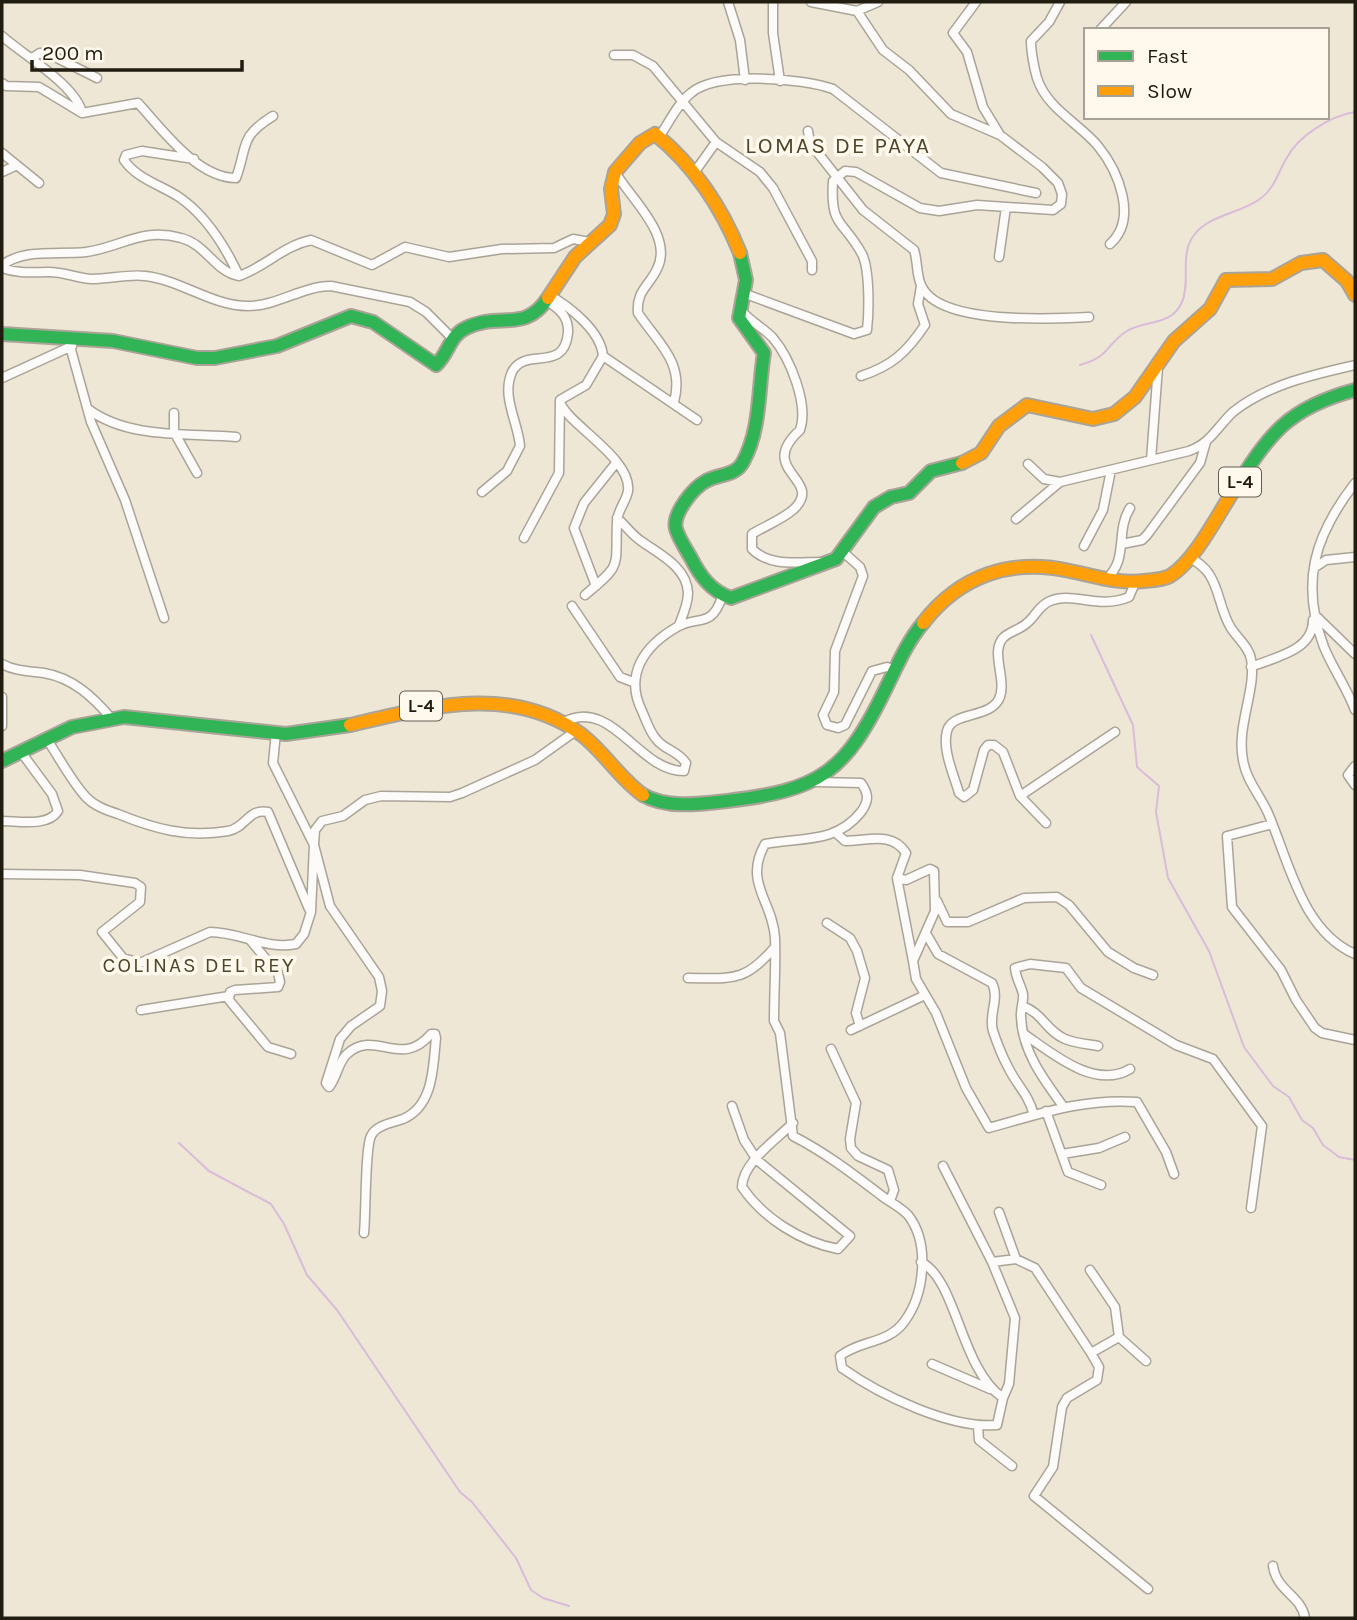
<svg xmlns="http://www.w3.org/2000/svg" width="1357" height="1620" viewBox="0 0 1357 1620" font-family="Karla,sans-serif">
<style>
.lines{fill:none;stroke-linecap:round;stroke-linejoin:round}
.stream{stroke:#d8bcd9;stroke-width:2}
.street-casing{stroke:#aaa498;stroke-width:11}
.fast-casing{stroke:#aaa498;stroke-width:16}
.slow-casing{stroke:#aaa498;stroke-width:16}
.street{stroke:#fcfbf9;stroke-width:8}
.fast{stroke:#30b455;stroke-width:12}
.slow{stroke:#ff9f0a;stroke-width:12}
.labels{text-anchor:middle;stroke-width:7;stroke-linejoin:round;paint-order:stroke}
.shield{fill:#fef9ec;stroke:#635e52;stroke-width:2}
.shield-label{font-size:18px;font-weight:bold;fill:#201c10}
.neighbourhood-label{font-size:21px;letter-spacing:2px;fill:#4f452a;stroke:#fef9ec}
.quarter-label{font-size:23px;letter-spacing:2px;fill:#4f452a;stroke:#fef9ec}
</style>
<rect width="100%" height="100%" fill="#eee7d6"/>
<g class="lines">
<!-- stream -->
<path class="stream" d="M1080,365C1110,357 1106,344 1127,331C1145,320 1172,326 1182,302C1191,281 1179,255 1194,235C1209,215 1241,213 1260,199C1274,189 1278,173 1286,159C1298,136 1330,116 1355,112
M1091,635L1133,725L1137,767L1159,786L1156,812L1168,878L1209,951L1244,1047L1273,1086L1289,1097L1302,1120L1313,1128L1323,1145L1339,1157L1355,1160
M179,1143L209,1171L271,1204L284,1224L307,1275L337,1310L460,1492L472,1502L516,1558L531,1590L543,1598L569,1606"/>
<!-- street casing -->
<g class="street-casing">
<path id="street" d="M728,2L740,40L745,80
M773,2V33L780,81
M811,2L857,11L878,2
M976,2L953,33L967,52L983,107L1000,135
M1060,2L1049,22L1031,41C1031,51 1034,68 1037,78C1047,109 1079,123 1098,146C1119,172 1138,219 1110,244
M1100,30L1126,2
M2,36C23,55 76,85 82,113
M614,55H633L653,66L716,142L760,172L773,188L812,261V270
M32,58L40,53L51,55L97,78
M2,83L6,86L39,87L82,113L138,103C162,129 197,178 236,178C248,145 239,137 273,116
M808,131L810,143L863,210L914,250C918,261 916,277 922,287C941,325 1052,319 1089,317
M659,137C669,123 677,104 691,93C717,71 802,78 833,89L941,173L1036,193
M2,153L39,183
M194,159L142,151L126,155L124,160C137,179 161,185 179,197C207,216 225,246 239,276
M2,172L15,166
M615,172C631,199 674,236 657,269C649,286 636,291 638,313C657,342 685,362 674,402
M694,173L716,142
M999,257L1006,207
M2,265C26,248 57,255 86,252C122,247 142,227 181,238C206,244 215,272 239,276C265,267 283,246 311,240L372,265L405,247L449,257L502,249L554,248L573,239L590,242
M2,268C19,274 32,272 49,272C64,272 77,278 92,279C109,279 128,274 145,276C181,280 212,306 248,306C277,306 303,286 331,286L410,302L426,312L452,338
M743,293L854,334L867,330C869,313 870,270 862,254C843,219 830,228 833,181L845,171L856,172L920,208L939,211L977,205L1053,210L1061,204L1062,194L1058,183L1042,167L1000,135L951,114L909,70L883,50L857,11
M740,309C749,321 763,327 773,338C790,358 809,405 800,430C755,471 825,479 794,509C783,519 765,526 752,534V549C770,567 797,562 821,562
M68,339L91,422L125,500L164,618
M603,356L697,420
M861,376C892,366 907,352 925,325L918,304L921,286
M2,378L72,346
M560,402C567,424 632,458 628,491C626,502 617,511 617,522C615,569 623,563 585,595
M88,409C128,439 187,433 236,437
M174,413V432L197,473
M1151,460L1158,367
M1028,464L1044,479L1060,482L1189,451C1211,443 1217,427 1233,412C1266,385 1315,374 1355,365
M1355,483C1314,536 1300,583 1324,647C1333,669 1347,688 1355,710
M482,492L507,471L520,446C518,422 501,396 512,372C525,346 564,374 568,333C569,316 559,309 546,300
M617,518C625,525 632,535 641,541C659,554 687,567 688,593C688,604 683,615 679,625
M1016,519L1060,482
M524,538L559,473L560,400L586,385L603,356C601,331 569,306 549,295
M1122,544L1142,540L1147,535L1200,463L1206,442
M1084,546L1103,510L1111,470
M842,551L860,567L863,576L835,651L834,692L823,715L827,725L838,728L845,725L872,671L887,667L897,670
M1189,557C1197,562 1204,566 1209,574C1220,590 1220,611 1231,628C1238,639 1249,647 1251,659C1257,688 1236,726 1243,760C1246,780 1260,795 1268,813C1289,862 1302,931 1355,954
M1314,568L1326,560L1355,557
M1106,579C1129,560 1115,531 1130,508
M596,586L574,528L584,503L616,463
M572,606L620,677L633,682
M1316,616L1355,654
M2,664C15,671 29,671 44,673C73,678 93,697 111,718
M1251,667C1275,657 1313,651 1313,620
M2,697V726
M562,723C612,695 637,771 684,771L686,763C678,751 665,750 657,740C650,733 646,720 642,711C624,675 644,646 677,627C699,615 711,629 722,597
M46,738C59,757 70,779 85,796C94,806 106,810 118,814C155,829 187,838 228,831C246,828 248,808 268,812L309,909
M1355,766L1348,775L1355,785
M817,782L861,783C869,794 869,801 861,812C836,844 800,837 765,844C743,883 773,901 775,938C776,965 774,993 774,1021L780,1033L793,1136C826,1153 853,1174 882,1196C890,1202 902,1208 908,1215C930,1243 925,1294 904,1322C888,1344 860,1340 840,1356L842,1368C880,1395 950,1429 997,1425L1003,1398C960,1368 957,1280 921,1262
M1020,796L1115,732
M2,821C19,821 48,827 58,811L52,794L21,752
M1046,823L1020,796L1003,752L994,745H988L984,750L973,790L964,797L959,793C954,775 942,750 947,731C952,711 989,719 999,699C1008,681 989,651 1004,637C1011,631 1021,629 1027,623C1036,616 1038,606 1050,601C1073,591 1098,610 1129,597L1135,583
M1272,824L1227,836L1232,907L1281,970L1296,1000L1315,1028L1322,1033L1355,1040
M836,833L845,841C868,841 892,831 906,853L897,878L906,880L930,869L934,871L935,911L913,961L916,979L936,1013L966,1088L989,1128C1039,1114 1084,1098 1137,1102L1166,1152L1174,1174
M2,874L80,875L135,883L141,887L140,902L102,932L123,958L140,963L210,932C240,932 266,950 296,944L304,934L311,912L314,845L273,763L276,732
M897,878L913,961
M937,901L947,922H968L1024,898L1057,897L1069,905L1108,952L1134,968L1153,975
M827,923L850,938L857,951L865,978L856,1013L860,1026
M927,935L938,954L992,983C1000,999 988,1015 993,1031C997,1043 1002,1056 1008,1067C1017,1086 1028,1093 1034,1115
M250,940L278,973L280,982L278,987L235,990L230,992L229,1000L268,1047L291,1054
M688,978C732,978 744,983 774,948
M1022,1006C1042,1012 1046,1031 1065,1039C1074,1043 1087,1044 1098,1046
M141,1010L229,996
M851,1030L925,995
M1024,1034C1053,1054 1095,1090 1130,1069
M831,1049L856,1103L850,1139L851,1148L858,1156L888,1170L894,1190L890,1201
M732,1106L744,1140L757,1160L850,1236L838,1249C801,1242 763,1218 742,1187C742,1163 777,1139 793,1123
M1063,1106C1044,1080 1022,1051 1021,1017C1020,1010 1024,1001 1023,994C1021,985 1016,979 1015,968L1030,964L1066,968L1081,988L1176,1045L1213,1059L1262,1126L1251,1208
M1046,1111L1068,1172L1101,1185
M1062,1154L1099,1148L1125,1137
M943,1166L992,1262
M999,1212L1016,1259
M364,1233C366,1214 365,1148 371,1136C376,1125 392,1123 403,1119C434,1106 433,1066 436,1038L435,1034H431C400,1070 376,1028 347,1054C338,1062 337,1078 329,1087L326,1083L340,1039L351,1026L380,1006L382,991L379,977L330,906L314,845L315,830L322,821L343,816L365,800L381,796L450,797L462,793L535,760L577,730
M1090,1270L1115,1307L1119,1337L1146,1361
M1091,1353L1119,1337
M932,1364L990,1389
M1003,1398L1009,1384L1015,1318L992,1262L1016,1259L1035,1268L1091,1353L1099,1367L1097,1380L1067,1398L1062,1407L1053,1467L1034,1496L1148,1589
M978,1427L979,1440L1012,1466
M1273,1566C1277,1592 1301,1595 1305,1618"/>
</g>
<!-- fast casing -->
<g class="fast-casing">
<path id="fast" d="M740,253L746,280L739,318L764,353C758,390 761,429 743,462C736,476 718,474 706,481C693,488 672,514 676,529C679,539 686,549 691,558C700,576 711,591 731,598L836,559L874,507L891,497L909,493L931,471L962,463
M2,334L113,341L197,358H215L277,346L351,316L373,322L436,365C449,353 449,336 466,328C500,311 524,334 548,298
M1234,490C1270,433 1288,408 1355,390
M2,761L72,727L124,717L286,734L350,725
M643,795C667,809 701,804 727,801C820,790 845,773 886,688C897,666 907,642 923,623"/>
</g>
<!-- slow casing -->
<g class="slow-casing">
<path id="slow" d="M548,298L575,257L610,225L614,214L611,189L615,172L640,143L655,134C693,164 722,208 740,253
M962,463L981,453L999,426L1027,405L1093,419L1114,414L1135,397L1174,341L1210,309L1226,280L1272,279L1301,263L1323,260L1347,281L1355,295
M923,623C960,575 1011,558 1070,571C1095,576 1118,584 1144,581C1153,580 1162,580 1170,576C1195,561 1218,514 1234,490
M350,725C428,707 512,683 582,735C605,753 620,779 643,795"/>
</g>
<!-- street -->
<use href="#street" class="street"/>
<!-- fast -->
<use href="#fast" class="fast"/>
<!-- slow -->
<use href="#slow" class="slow"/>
</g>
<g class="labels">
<!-- shield labels -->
<g class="shield">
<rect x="1219" y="467.5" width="42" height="29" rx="5"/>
<rect x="400" y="691.5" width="42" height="29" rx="5"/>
</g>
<g class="shield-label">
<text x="1240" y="488">L-4</text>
<text x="421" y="712">L-4</text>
</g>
<!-- neighbourhood labels -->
<g class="neighbourhood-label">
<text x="199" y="972">COLINAS DEL REY</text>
</g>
<!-- quarter labels -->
<g class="quarter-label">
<text x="838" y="153">LOMAS DE PAYA</text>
</g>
</g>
<!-- border -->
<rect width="1357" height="1620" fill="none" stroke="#201c10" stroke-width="7"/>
<!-- legend -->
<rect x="1084" y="28" width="245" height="91" fill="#fef9ec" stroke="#a5a194" stroke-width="2"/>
<rect x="1098" y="51" width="35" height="10" fill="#30b455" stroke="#a5a194" stroke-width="2"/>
<text x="1147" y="63" font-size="21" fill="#201c10">Fast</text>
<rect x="1098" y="86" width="35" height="10" fill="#ff9f0a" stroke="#a5a194" stroke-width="2"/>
<text x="1147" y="98" font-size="21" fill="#201c10">Slow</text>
<!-- scale -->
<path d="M32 60v10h210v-10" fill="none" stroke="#201c10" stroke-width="3.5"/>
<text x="42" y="60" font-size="21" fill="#201c10" stroke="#fef9ec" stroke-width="5" paint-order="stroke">200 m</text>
</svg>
